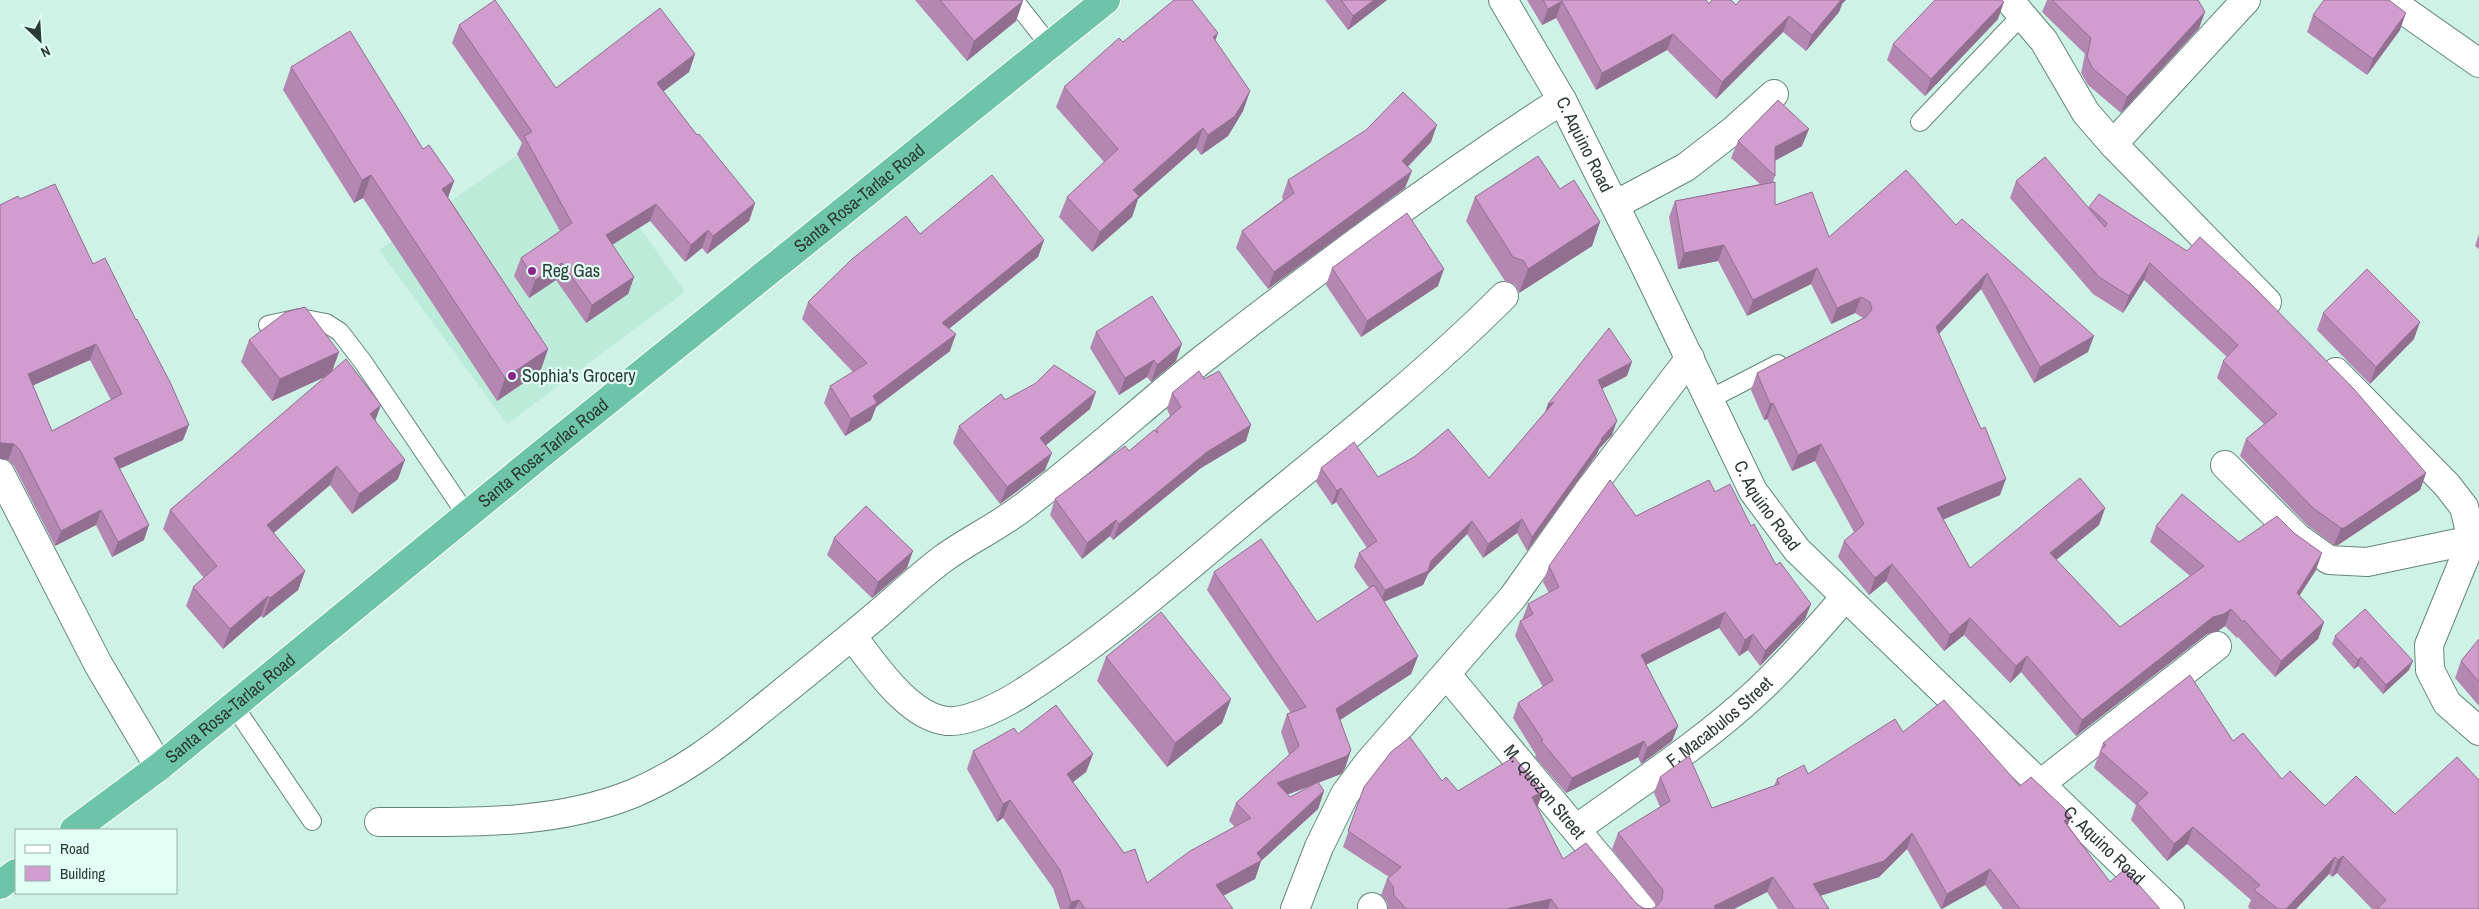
<svg xmlns="http://www.w3.org/2000/svg" width="2479" height="909" viewBox="0 0 2479 909" font-family="'Archivo Narrow',sans-serif">
<style>
.built{fill:#bdebda}
.lines{fill:none;stroke-linecap:round;stroke-linejoin:round}
.lane-casing{stroke:#64867a;stroke-width:20}
.street-casing{stroke:#64867a;stroke-width:30}
.secondary-casing{stroke:#64867a;stroke-width:30}
.highway-casing{stroke:#fff;stroke-width:30}
.lane{stroke:#fff;stroke-width:18}
.street{stroke:#fff;stroke-width:28}
.secondary{stroke:#fff;stroke-width:28}
.highway{stroke:#6ec4a9;stroke-width:28}
.wall{fill:#b387b1;fill-rule:evenodd}
.shaded-wall{fill:#926e90}
.building{fill:#d09dce;stroke:#926e90;fill-rule:evenodd}
.poi-dot{fill:#8b258c;stroke:#e1fff4;stroke-width:2}
.labels{text-anchor:middle;stroke-width:4.5;stroke-linejoin:round;paint-order:stroke}
.street-label{font-size:18px;fill:#2c3a35;stroke:#e1fff4}
.poi-label{font-size:18px;fill:#2c3a35;stroke:#e1fff4;text-anchor:start}
</style>
<rect width="100%" height="100%" fill="#cef3e6"/>
<!-- built -->
<path class="built" d="M566,122L685,292L507,424L379,250Z"/>
<g class="lines">
<!-- lane casing -->
<g class="lane-casing">
<path id="lane" d="M1014,0L1050,46
M1920,122L2022,15
M268,325L300,318L326,323L340,332L363,362L468,517
M1710,399L1778,364
M234,706L312,821"/>
</g>
<!-- street casing -->
<g class="street-casing">
<g id="street">
<path d="M2009,0L2044,41L2086,113L2113,144"/>
<path d="M2246,0L2113,144L2267,302"/>
<path d="M2389,0L2479,63"/>
<path d="M1615,205L1686,167L1735,129L1774,94"/>
<path d="M2336,372L2447,485L2464,507L2472,540L2429,645L2430,670L2447,703L2479,731"/>
<path d="M2225,465L2297,537L2329,560L2367,562L2472,540"/>
<path d="M0,473L98,664L159,767"/>
<path d="M852,636C874,664 908,717 947,721C970,723 1009,702 1028,689C1108,637 1180,574 1253,513C1339,443 1426,374 1504,296"/>
<path id="s1" d="M1447,675L1642,909"/>
<path d="M2039,785L2217,646"/>
<path d="M379,822C464,822 552,826 632,794C680,774 718,745 757,713C798,680 839,647 879,613C900,595 921,575 944,558C969,540 997,527 1022,508C1083,462 1139,411 1198,363C1316,271 1436,181 1562,100"/>
<path id="s2" d="M1576,829C1637,785 1702,743 1757,692C1789,662 1817,630 1845,597"/>
<path d="M1372,907L1373,909"/>
<path d="M1295,909L1319,847L1345,794L1369,762L1513,597L1587,493L1690,358"/>
</g>
</g>
<!-- secondary casing -->
<g class="secondary-casing">
<g id="secondary">
<path id="s3" d="M1503,0L1562,100L1645,266L1753,491L1797,550L2170,909"/>
</g>
</g>
<!-- highway casing -->
<g class="highway-casing">
<g id="highway">
<path id="s4" d="M74,830L159,767L539,456L1106,0"/>
<path d="M0,885L16,873"/>
</g>
</g>
<!-- lane -->
<use href="#lane" class="lane"/>
<!-- street -->
<use href="#street" class="street"/>
<!-- secondary -->
<use href="#secondary" class="secondary"/>
<!-- highway -->
<use href="#highway" class="highway"/>
</g>
<!-- wall -->
<path class="wall" d="M915,0H1022L1016,21L967,61Z
M1325,0H1387L1348,30Z
M1527,0H1706L1709,4L1736,5L1842,4L1839,12L1806,51L1783,32L1716,99L1667,50L1596,90L1556,18L1542,25Z
M2047,0H2198L2205,12L2199,28L2121,113L2088,85L2081,73L2085,54L2042,12Z
M2313,15L2400,30L2367,75L2307,32Z
M1998,19L1925,96L1887,60L1893,44Z
M459,25L556,88L695,54L689,72L663,91L697,135L755,203L749,221L707,254L702,248L685,262L650,221L612,245L634,277L628,294L586,323L556,280L529,298L514,276L521,258L560,231L517,154L522,143L452,43Z
M1215,41L1250,91L1243,111L1228,136L1201,155L1196,148L1138,199L1132,217L1092,252L1059,217L1067,197L1104,162L1056,107L1064,87L1123,42Z
M291,67L423,149L454,181L448,197L548,349L540,372L497,401L363,198L354,203L283,90Z
M1738,141L1802,146L1775,161V176L1773,182L1775,205L1829,237L1956,225L2088,352L2034,383L1981,289L1939,334L2000,495L1943,519L1970,568L2105,508L2099,525L2056,560L2120,627L2190,576L2150,542L2156,526L2239,542L2316,570L2299,596L2324,622L2318,639L2275,677L2238,637L2237,638L2225,626L2218,631L2207,634L2076,736L2021,672L2010,683L1964,635L1944,651L1886,581L1869,595L1838,557L1844,541L1854,532L1815,461L1792,471L1767,419L1764,420L1751,390L1757,373L1863,318L1855,313L1831,324L1811,284L1747,316L1718,261L1678,269L1669,217L1675,201L1760,184L1731,158Z
M1431,142L1408,167L1405,188L1268,289L1236,248L1242,231L1283,200L1282,197L1288,180Z
M2016,181L2089,208V207L2426,473L2420,490L2338,545H2334L2307,525L2240,456L2246,439L2264,424L2217,378L2223,361L2227,357L2144,280L2123,313L2093,294L2010,198Z
M1560,189L1600,222L1592,246L1519,293L1515,285L1505,281L1466,221L1475,197Z
M20,199L93,264L183,440L119,469L144,540L112,557L96,525L55,546L14,466L8,460L0,459V205ZM90,360L111,400L52,431L33,385Z
M920,234L1044,240L1038,257L949,329L950,351L876,407L871,420L845,436L824,403L830,386L853,372L802,319L808,302Z
M2479,234V249L2475,246Z
M1332,268L1438,286L1361,337L1326,285Z
M2323,313L2414,339L2370,384L2317,330Z
M1096,332L1176,361L1151,382L1147,377L1119,395L1090,348Z
M249,340L339,352L332,371L376,421L398,479L352,514L330,485L274,533L305,571L298,590L263,618L261,616L223,649L186,606L193,587L204,578L163,529L170,510L325,377L272,401L241,362Z
M1627,376L1602,389L1612,435L1599,449L1597,454L1527,551L1517,533L1483,558L1467,534L1428,574L1423,585L1384,602L1418,656L1411,674L1340,720L1351,750L1345,768L1341,774L1318,783L1324,791L1318,809L1261,861L1255,879L1223,896L1233,909H1060L1053,888L1003,818L997,822L967,769L973,751L1018,734L1093,754L1086,772L1073,782L1124,853L1147,883L1235,827L1229,821L1236,803L1289,755L1281,732L1287,714L1291,713L1207,590L1214,572L1317,622L1369,588L1354,567L1359,553L1367,548L1336,502L1332,505L1316,482L1321,468L1378,477L1489,478L1546,411L1548,404ZM1316,784L1290,797L1287,795Z
M1172,393L1246,441L1201,468L1113,540L1110,536L1082,559L1050,515L1055,499L1129,451L1155,431L1156,429L1170,416L1167,409Z
M1005,400L1090,409L1046,445L1045,470L1000,504L953,443L959,426Z
M1715,492L1751,526L1776,565L1811,604L1805,619L1760,666L1748,650L1739,656L1719,628L1646,665L1678,726L1672,741L1641,764L1638,757L1566,793L1535,757L1536,755L1513,718L1518,703L1543,687L1515,636L1520,621L1522,620L1528,604L1549,593L1543,582L1549,566L1636,516Z
M834,538L907,568L872,598L827,555Z
M2335,636L2409,670L2383,694L2358,666L2354,669L2332,644Z
M2479,639V706L2455,678L2461,661Z
M1106,657L1231,699L1222,723L1167,767L1097,681Z
M1903,732L2020,786L2071,816L2068,825L2110,882L2160,909H2003L1985,885L1942,909H1941L1907,849L1879,877L1820,896L1829,909H1778L1767,892L1734,909H1388L1387,902L1381,895L1387,879L1389,877L1343,847L1364,787L1442,781L1458,791L1537,808L1563,859L1643,908L1651,909L1657,906L1612,849L1618,833L1660,807L1654,793L1660,777L1712,808L1774,786L1777,779L1808,774Z
M2233,741L2282,779L2325,806L2479,909H2372L2337,873L2332,877L2329,874L2296,909H2250L2248,907L2251,900L2187,844L2167,861L2131,820L2136,805L2094,768L2103,743Z"/>
<!-- shaded-wall -->
<path class="shaded-wall" d="M1374,0H1387L1348,30L1353,16Z
M1839,0H1846L1842,4L1839,12L1806,51L1812,35Z
M1023,1L1016,21L967,61L974,41Z
M1562,1L1556,18L1542,25L1548,9Z
M2004,2L1998,19L1925,96L1931,79Z
M2205,12L2199,28L2121,113L2127,97Z
M2406,13L2400,30L2367,75L2373,59Z
M1789,16L1783,32L1716,99L1722,82Z
M1218,33L1211,53L1213,37Z
M1673,34L1667,50L1596,90L1602,73Z
M695,54L689,72L651,101L657,83Z
M1250,91L1243,111L1228,136L1201,155L1208,135Z
M1437,125L1431,142L1396,178L1402,161Z
M1203,128L1196,148L1138,199L1132,217L1092,252L1100,232L1133,190Z
M1809,129L1802,146L1768,164L1775,147Z
M1412,171L1405,188L1268,289L1274,272Z
M371,175L363,198L354,203L362,180Z
M454,181L446,203L442,189Z
M755,203L749,221L707,254L713,236Z
M656,204L650,221L599,253L606,235Z
M1600,222L1592,246L1519,293L1528,269Z
M708,230L702,248L685,262L691,245Z
M1044,240L1038,257L935,340L942,323Z
M1724,245L1718,261L1678,269L1684,253Z
M562,263L556,280L529,298L535,280Z
M2150,263L2144,280L2123,313L2129,296Z
M1817,268L1811,284L1747,316L1753,300Z
M1444,269L1438,286L1361,337L1367,321Z
M1987,273L1981,289L1930,343L1936,327Z
M634,277L628,294L586,323L592,305Z
M1861,297L1855,313L1831,324L1837,308Z
M2420,322L2414,339L2370,384L2376,367Z
M956,334L950,351L876,407L871,420L845,436L851,419L873,396Z
M2094,336L2088,352L2034,383L2040,367Z
M96,344L90,360L23,390L28,374Z
M1182,344L1176,361L1151,382L1157,365Z
M548,349L540,372L497,401L505,378Z
M339,352L331,374L272,401L280,379Z
M1154,360L1147,377L1119,395L1125,378Z
M1632,362L1627,376L1593,393L1598,380Z
M1096,392L1090,409L1034,455L1040,438Z
M1554,402L1543,418L1548,404Z
M1773,403L1767,419L1764,420L1770,404Z
M381,405L374,424L370,414Z
M1617,421L1612,435L1599,449L1597,454L1527,551L1532,537L1601,439Z
M189,425L183,440L108,474L114,458Z
M1251,425L1246,441L1201,468L1113,540L1119,524L1207,452Z
M0,443L14,444L8,460L0,459Z
M1821,444L1815,461L1792,471L1798,455Z
M1052,453L1045,470L1000,504L1007,487Z
M405,460L398,479L352,514L359,494Z
M337,466L330,485L260,544L267,525Z
M2426,473L2420,490L2338,545H2334L2341,528Z
M2006,479L2000,495L1931,525L1937,508Z
M1341,488L1336,502L1332,505L1337,491Z
M2105,508L2099,525L2044,570L2050,553Z
M101,510L96,525L55,546L61,531Z
M1522,519L1517,533L1483,558L1488,544Z
M1116,520L1110,536L1082,559L1087,543Z
M1472,521L1467,534L1428,574L1423,585L1380,603L1385,590L1431,561Z
M149,525L144,540L112,557L118,542Z
M913,551L907,568L872,598L878,582Z
M2322,553L2316,570L2291,609L2297,593Z
M1892,564L1886,581L1869,595L1875,578Z
M305,571L298,590L263,618L270,598Z
M268,596L261,616L223,649L230,629Z
M1811,604L1805,619L1760,666L1765,651Z
M2231,609L2225,626L2218,631L2207,634L2076,736L2082,720L2213,617Z
M1725,612L1719,628L1635,670L1641,655Z
M1970,618L1964,635L1944,651L1950,635Z
M2324,622L2318,639L2275,677L2281,661Z
M1753,634L1748,650L1739,656L1745,640Z
M1418,656L1411,674L1329,727L1336,709Z
M2027,656L2021,672L2010,683L2016,666Z
M2361,657L2358,666L2354,669L2358,660Z
M2413,661L2409,670L2383,694L2386,685Z
M1231,699L1222,723L1167,767L1175,743Z
M1678,726L1672,741L1641,764L1647,748Z
M1644,741L1638,757L1566,793L1572,778Z
M1351,750L1345,768L1341,774L1270,801L1277,783Z
M1093,754L1086,772L1060,792L1067,774Z
M1324,791L1318,809L1261,861L1255,879L1209,903L1216,885L1257,853Z
M1543,792L1537,808L1532,797Z
M1010,800L1003,818L997,822L1003,804Z
M2071,816L2065,832L2064,821Z
M2193,827L2187,844L2167,861L2174,844Z
M1912,833L1907,849L1879,877L1807,900L1813,884Z
M2343,856L2337,873L2332,877L2338,860Z
M2335,857L2329,874L2296,909H2286Z
M1990,869L1985,885L1941,909L1947,894Z
M1773,877L1767,892L1734,909H1713L1714,906Z
M1551,899L1548,909H1506Z
M1079,900L1075,909H1068L1071,902Z"/>
<!-- building -->
<path class="building" d="M495,0L556,88L660,8L695,54L657,83L697,135L699,134L755,203L713,236L708,230L691,245L656,204L606,235L634,277L592,305L562,263L535,280L521,258L572,223L524,136L532,132L459,25Z
M940,0H1022L1023,1L974,41Z
M1174,0H1192L1218,33L1213,37L1250,91L1235,116L1208,135L1203,128L1133,190L1139,196L1100,232L1067,197L1118,149L1064,87L1119,38L1123,42Z
M1341,0H1374L1353,16Z
M1543,0H1706L1709,4L1712,0H1731L1736,5L1740,0H1841L1812,35L1789,16L1722,82L1673,34L1602,73L1562,1L1548,9Z
M1935,0H2002L2004,2L1931,79L1893,44Z
M2052,0H2198L2205,12L2127,97L2093,69L2087,57L2091,38Z
M2324,0H2389L2406,13L2373,59L2313,15Z
M350,31L423,149L429,145L454,181L442,189L548,349L505,378L371,175L362,180L291,67Z
M1403,92L1437,125L1402,161L1412,171L1274,272L1242,231L1294,193L1288,180L1366,130Z
M1778,100L1809,129L1775,147V176L1738,141Z
M1538,156L1560,189L1574,180L1600,222L1528,269L1524,261L1513,257L1475,197Z
M2045,157L2105,227L2107,223L2089,207L2099,194L2187,251L2200,237L2253,286L2354,389L2426,473L2344,528H2341L2313,508L2246,439L2277,414L2223,361L2238,345L2150,263L2129,296L2099,277L2016,181Z
M1906,170L1956,225L1962,219L2094,336L2040,367L1987,273L1936,327L1981,429L1985,427L2006,479L1937,508L1970,568L2080,478L2105,508L2050,553L2120,627L2204,566L2156,526L2182,494L2239,542L2277,516L2294,533L2322,553L2297,593L2324,622L2281,661L2244,620L2243,622L2231,609L2224,614L2213,617L2082,720L2027,656L2016,666L1970,618L1950,635L1892,564L1875,578L1844,541L1864,524L1821,444L1798,455L1773,403L1770,404L1757,373L1866,317L1872,309L1870,302L1861,297L1837,308L1817,268L1753,300L1724,245L1684,253L1675,201L1775,182V205L1812,192L1829,237Z
M992,175L1044,240L942,323L956,334L873,396L877,403L851,419L830,386L867,363L808,302L852,259L906,216L920,234Z
M55,184L93,264L105,258L136,320L137,319L170,382L189,425L114,458L149,525L118,542L101,510L61,531L20,450L14,444L0,443V205L18,196L20,199ZM96,344L122,394L52,431L28,374Z
M1407,213L1444,269L1367,321L1332,268Z
M2367,269L2420,322L2376,367L2323,313Z
M1152,296L1182,344L1157,365L1154,360L1125,378L1096,332Z
M305,307L339,352L280,379L249,340L286,312Z
M1609,328L1632,362L1598,380L1617,421L1601,439L1602,440L1532,537L1522,519L1488,544L1472,521L1431,561L1428,571L1385,590L1359,553L1377,541L1341,488L1337,491L1321,468L1354,442L1378,477L1414,457L1448,429L1489,478L1554,402L1548,404Z
M346,359L381,405L370,414L405,460L359,494L337,466L267,525L305,571L270,598L268,596L230,629L193,587L217,566L170,510Z
M1054,365L1096,392L1040,438L1052,453L1007,487L959,426L1001,394L1005,400L1036,383Z
M1199,371L1204,379L1219,371L1251,425L1207,452L1119,524L1116,520L1087,543L1055,499L1125,446L1129,451L1154,430L1158,433L1156,429L1181,407L1172,393Z
M1610,480L1636,516L1709,480L1715,492L1730,484L1751,526L1754,524L1776,565L1780,562L1811,604L1765,651L1753,634L1745,640L1725,612L1641,655L1678,726L1647,748L1644,741L1572,778L1541,741L1543,740L1518,703L1553,680L1520,621L1533,614L1528,604L1559,587L1549,566Z
M866,506L913,551L878,582L834,538Z
M1261,539L1317,622L1374,585L1418,656L1336,709L1351,750L1347,756L1277,783L1290,797L1318,782L1324,791L1257,853L1262,860L1216,885L1233,909H1085L1079,900L1071,902L1060,870L1010,800L1003,804L973,751L1014,728L1018,734L1056,705L1093,754L1067,774L1124,853L1135,849L1147,883L1190,851L1251,818L1236,803L1299,746L1287,714L1306,707L1214,572Z
M2365,609L2413,661L2386,685L2361,657L2358,660L2335,636Z
M1161,612L1231,699L1175,743L1106,657Z
M2479,639V682L2461,661Z
M2190,675L2233,741L2243,733L2282,779L2290,771L2325,806L2356,776L2395,814L2457,757L2479,780V909H2377L2386,900L2343,856L2338,860L2335,857L2286,909H2278L2254,890L2260,885L2193,827L2174,844L2137,803L2148,793L2100,751L2106,745L2103,743Z
M1944,700L2020,786L2031,777L2063,807L2071,816L2064,821L2110,882L2125,869L2160,909H2020L1990,869L1947,894L1912,833L1884,861L1813,884L1829,909H1795L1773,877L1714,906L1716,909H1558L1551,899L1506,909H1406L1394,895L1393,886L1387,879L1401,867L1348,831L1364,787L1391,752L1410,737L1442,781L1446,777L1458,791L1514,757L1543,792L1532,797L1563,859L1586,843L1636,903L1643,908L1651,909L1657,906L1662,899L1663,890L1618,833L1670,801L1660,777L1689,756L1712,808L1779,784L1777,779L1804,765L1808,774L1895,719L1903,732Z"/>
<!-- markers -->
<g class="poi-dot">
<circle cx="532" cy="271" r="5"/>
<circle cx="512" cy="376" r="5"/>
</g>
<g class="labels">
<!-- street labels -->
<g class="street-label">
<text dy="6" stroke="none"><textPath href="#s3" startOffset="166">C. Aquino Road</textPath></text>
<text dy="6" stroke="none"><textPath href="#s4" startOffset="1008">Santa Rosa-Tarlac Road</textPath></text>
<text dy="6" stroke="none"><textPath href="#s4" startOffset="602">Santa Rosa-Tarlac Road</textPath></text>
<text dy="6" stroke="none"><textPath href="#s3" startOffset="571">C. Aquino Road</textPath></text>
<text dy="6" stroke="none"><textPath href="#s4" startOffset="198">Santa Rosa-Tarlac Road</textPath></text>
<text dy="6" stroke="none"><textPath href="#s2" startOffset="179">F. Macabulos Street</textPath></text>
<text dy="6" stroke="none"><textPath href="#s1" startOffset="152">M. Quezon Street</textPath></text>
<text dy="6" stroke="none"><textPath href="#s3" startOffset="1051">C. Aquino Road</textPath></text>
</g>
<!-- poi labels -->
<g class="poi-label">
<text x="542" y="277">Reg Gas</text>
<text x="522" y="382">Sophia's Grocery</text>
</g>
</g>
<!-- legend -->
<rect x="15" y="829" width="162" height="65" fill="#e1fff4" stroke="#99b0a8"/>
<rect x="25" y="845" width="25" height="8" fill="#ffffff" stroke="#99b0a8"/>
<text x="60" y="854" font-size="15" fill="#2c3a35">Road</text>
<rect x="25" y="866" width="25" height="15" fill="#d09dce" stroke="#99b0a8"/>
<text x="60" y="879" font-size="15" fill="#2c3a35">Building</text>
<!-- north arrow -->
<g transform="translate(40 40) rotate(155)" stroke="#e1fff4" stroke-width="4" paint-order="stroke">
<path d="M0-4L9 19L0 12L-9 19Z" fill="#2c3a35"/>
<text y="-8" font-size="14" font-weight="bold" text-anchor="middle" fill="#2c3a35">N</text>
</g>
</svg>
